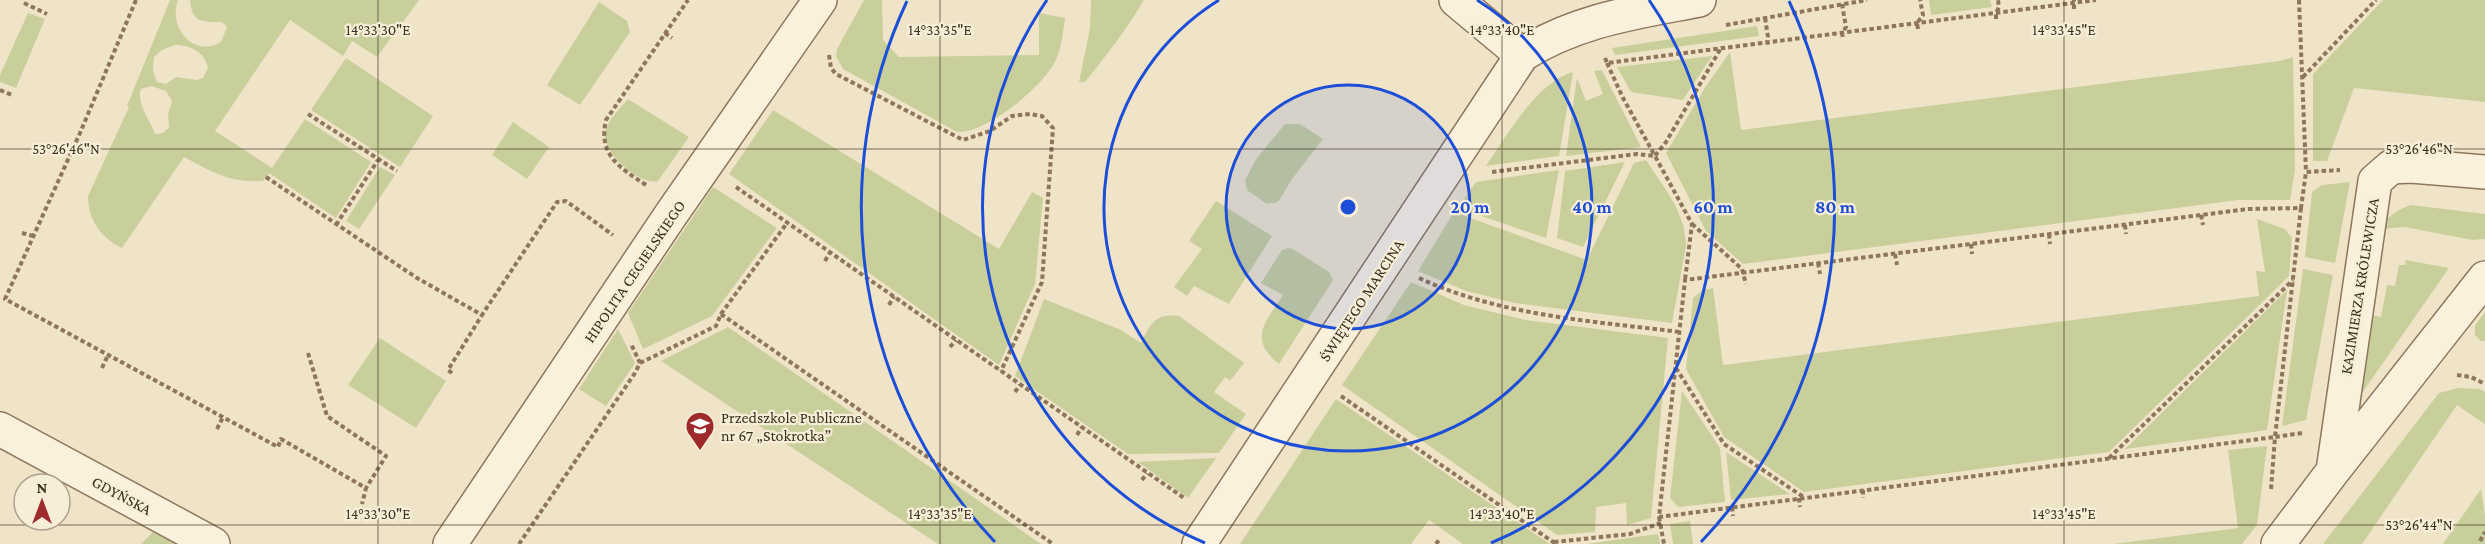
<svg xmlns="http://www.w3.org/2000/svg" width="2485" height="544" viewBox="0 0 2485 544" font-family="'Crimson Pro',serif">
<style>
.green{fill:#c9cf9b;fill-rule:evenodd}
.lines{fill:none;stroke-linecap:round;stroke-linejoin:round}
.minor-casing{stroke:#8d765c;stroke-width:36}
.path{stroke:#8d765c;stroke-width:4;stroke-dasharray:4.5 3;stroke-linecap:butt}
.minor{stroke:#faf1dc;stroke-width:33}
.ticks{fill:none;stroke:#3d2e20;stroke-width:1.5;stroke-opacity:0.45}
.ring{fill:none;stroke:#1d4ed8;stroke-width:3}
.labels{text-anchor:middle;stroke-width:4.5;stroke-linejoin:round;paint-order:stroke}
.street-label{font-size:16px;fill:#3d2e20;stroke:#f7eed8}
.poi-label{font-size:16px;fill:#3d2e20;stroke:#f7eed8;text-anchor:start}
.ticks-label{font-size:15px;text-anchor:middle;fill:#3d2e20;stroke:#f7eed8;stroke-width:4.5;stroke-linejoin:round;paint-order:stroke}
.centre{fill:#1d4ed8;stroke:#f7eed8;stroke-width:3}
.ring-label{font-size:18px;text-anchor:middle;font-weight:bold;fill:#1d4ed8;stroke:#f7eed8;stroke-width:4.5;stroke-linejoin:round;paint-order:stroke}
</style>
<rect width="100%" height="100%" fill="#f0e4c8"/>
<!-- green -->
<path class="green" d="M170,0H178C168,28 193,58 221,42L227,27L222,22C202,22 192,23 190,0H419L377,57L352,41L343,56L290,20L215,131L272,168L305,119L371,162L336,218L269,173L263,181C230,183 212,172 184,157L122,248C101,238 88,220 88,196L129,107L127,106ZM175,45C190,45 205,52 208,68L203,78L197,80L176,77L166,84L157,82L153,71L154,57L162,50ZM151,86L166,91L172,101L168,114L169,128L163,133L155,134C150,120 136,103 141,89Z
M864,0H882L883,40L899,57L1039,55V13L1065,18C1063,31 1062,47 1056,60C1044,86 986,134 957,132L843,69L836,56L837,49Z
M1091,0H1144C1127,29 1106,56 1085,82H1079L1090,28Z
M1929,0H1990L1992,7L1931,15Z
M2383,0H2485V102L2354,88L2327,161H2313V74Z
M599,2L627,21L630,32L580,105L547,85Z
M28,13L45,19L16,88L0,82V75Z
M1757,26L1759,36L1615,55L1612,48Z
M1730,52L1741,130L2280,61L2293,57L2295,170L2290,200H2238L1743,264L1706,231L1666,153L1706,86Z
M1712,56L1683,100L1631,92L1617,67Z
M346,58L433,116L400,167L311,110Z
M1602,70L1641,147L1566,156L1577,78L1586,101L1603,94L1594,71Z
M1573,72L1559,156L1486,166C1506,136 1537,82 1573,72Z
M628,99L689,137L658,181C640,186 604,154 605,135C606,121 620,109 628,99Z
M773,110L999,249L1032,192L1043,198L1035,284L999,365L729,174Z
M513,122L549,147L527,179L492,155Z
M1285,124H1300L1323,139L1292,179L1278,202L1267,204L1247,190L1245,180L1257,158Z
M1646,160C1663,187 1686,212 1686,246L1672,323L1515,303L1466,291L1418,271L1454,212L1587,260L1634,163Z
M1625,162L1583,247L1557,238L1565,171Z
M380,167L395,175L359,229L346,221Z
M1559,170L1546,238L1458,208L1476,182Z
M2350,182L2335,263L2305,257L2312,192L2322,185Z
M713,187L777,228L712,316L643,349L628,313Z
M1216,201L1272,236L1229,304L1194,286L1187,296L1174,287L1202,249L1189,241Z
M2411,205L2485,214V239L2472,240L2405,227L2379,229C2386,217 2398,209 2411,205Z
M2257,219L2285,229L2292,238L2289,276L2109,452L1804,492L1724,437L1686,369L1693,298L1703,290L1713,288L1723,365L2259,296L2256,271L2265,272Z
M1288,248L1293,249L1329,272L1333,280L1279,364C1247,338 1266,322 1283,295L1261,283L1282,250Z
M2406,260L2449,268L2346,416L2363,313L2381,317L2387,285L2395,286L2399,265H2405Z
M2303,269L2333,275L2306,420L2282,426Z
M1411,282L1464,305L1526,320L1668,338L1651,518L1627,525L1626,503L1596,507L1595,532L1557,535L1342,385Z
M2287,290L2267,430L2125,449Z
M1044,299L1121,330L1141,343C1151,324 1154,313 1179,316L1244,363L1230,381L1225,377L1214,392L1246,414L1219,453L1128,454L1015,376Z
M2485,312V341H2481L2475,335V325Z
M728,327L1041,544H938L661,361Z
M618,329L635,363L606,406L579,389Z
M380,338L446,381L416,428L348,385Z
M2458,388L2480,389L2485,392V424L2457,405L2362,544H2323L2439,393Z
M1682,391L1720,448L1725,502L1678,507L1670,498Z
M1336,399L1550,544H1463L1429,520L1411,544H1240Z
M2267,446L2257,525L2242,544H2113L2238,528L2228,450Z
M1726,452L1790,494L1731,500Z
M1216,458L1188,498L1138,462Z
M2481,489L2485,516V544H2443Z
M1690,521L1693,544H1673L1670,524Z
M155,530L177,541L178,544H141Z
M1658,534L1660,544H1586Z"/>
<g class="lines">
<!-- minor casing -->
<g class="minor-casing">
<path id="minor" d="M1456,0L1522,55
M0,429L213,544
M2333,471L2375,181L2391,167L2411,166L2485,172
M450,544L670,216L820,0
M1199,544L1522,55C1576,20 1637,12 1699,0
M2278,544L2333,471L2485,278"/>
</g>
<!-- path -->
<path class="path" d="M136,0L80,133L5,299L278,447L281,439L366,488L362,504
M2299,0L2306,172
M24,3L47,14
M1842,4L1846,27L1842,33L1843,38
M2074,9V0
M1765,18L1768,37L1767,47
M1996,19V13L1999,7L1998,0
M1726,25L1867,0
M1918,29L1917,23L1923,15L1920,0
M665,33L672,38
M829,55L831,68L836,74L963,140L990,131L1012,116L1030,114L1042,116L1053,128L1042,282L1001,371
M1605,58L1607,63L2096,0
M1607,63L1623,98L1655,156L1666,142L1721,48
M2303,77L2376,0
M0,90L12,95
M308,114L397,171
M1492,172L1637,154L1655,156L1692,224L1685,280
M266,177L417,278L482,315L557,202L566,201L613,235
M646,185C619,167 598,155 606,120L688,0
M736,187L1184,498
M2301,208L2275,437L1659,517L1685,280L2201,215L2248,209L2301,208L2306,172L2340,170
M2201,215L2203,225
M1692,224L1742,269L1746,284
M336,225L378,160
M2125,225L2126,234
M22,233L33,236
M2049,234L2050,244
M1971,244L1972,254
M1895,254L1897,265
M825,261L830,252
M1818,263L1820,274
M1419,278C1501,316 1592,321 1680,332
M889,305L894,296
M721,314L1053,544
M950,347L956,340
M308,353L327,416L386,456L366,488
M640,363L716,326L721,314L787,223
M102,368L108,355
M1676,368L1724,444L1805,498
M452,373L448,370L482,315
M2457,375L2471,377L2485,384
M1015,392L1020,385
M1341,396L1556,544
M217,429L223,417
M1077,435L1082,427
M2109,458L2293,280
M1142,480L1147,473
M2271,489L2275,437L2302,433
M1863,490V498
M1799,498L1800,507
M1732,507L1733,516
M1659,517L1664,544
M2480,541L2485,532
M1554,542L1630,534L1661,523
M519,544L635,373L640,363L631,344
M1436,544L1439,540"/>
<!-- minor -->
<use href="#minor" class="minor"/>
</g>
<!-- ticks -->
<path class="ticks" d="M378,0V544M940,0V544M1502,0V544M2064,0V544M0,149H2485M0,525H2485"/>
<!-- distance rings -->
<circle cx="1348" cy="207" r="122" fill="#1d4ed8" fill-opacity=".12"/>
<g class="ring">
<circle cx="1348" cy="207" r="122"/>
<path d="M1477 0A244 244 0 1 1 1219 0"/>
<path d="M1205 543A365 365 0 0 1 1047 0M1649 0A365 365 0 0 1 1491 543"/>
<path d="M995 542A487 487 0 0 1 907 1M1789 1A487 487 0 0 1 1701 542"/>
</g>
<!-- icons -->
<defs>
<g id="school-pin" transform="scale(1.5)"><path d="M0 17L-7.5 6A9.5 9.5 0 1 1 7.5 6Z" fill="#9e2a2b" stroke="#f7eed8"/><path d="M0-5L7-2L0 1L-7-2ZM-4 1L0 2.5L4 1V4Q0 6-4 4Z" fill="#fff"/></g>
</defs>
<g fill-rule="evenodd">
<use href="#school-pin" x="700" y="426"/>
</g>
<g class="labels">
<!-- street labels -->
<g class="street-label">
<text transform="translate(634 271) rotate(-56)" y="6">HIPOLITA CEGIELSKIEGO</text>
<text transform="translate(2359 286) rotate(-81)" y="6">KAZIMIERZA KRÓLEWICZA</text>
<text transform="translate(1361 300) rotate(-57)" y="6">ŚWIĘTEGO MARCINA</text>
<text transform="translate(122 495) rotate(28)" y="6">GDYŃSKA</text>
</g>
<!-- poi labels -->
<g class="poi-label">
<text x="721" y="423">Przedszkole Publiczne<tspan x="721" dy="18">nr 67 „Stokrotka”</tspan></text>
</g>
</g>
<g class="ticks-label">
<text x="378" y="35">14°33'30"E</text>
<text x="940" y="35">14°33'35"E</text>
<text x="1502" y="35">14°33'40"E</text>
<text x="2064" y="35">14°33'45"E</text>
<text x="66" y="154">53°26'46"N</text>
<text x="2419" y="154">53°26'46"N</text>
<text x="378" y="519">14°33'30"E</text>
<text x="940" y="519">14°33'35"E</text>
<text x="1502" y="519">14°33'40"E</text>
<text x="2064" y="519">14°33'45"E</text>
<text x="2419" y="530">53°26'44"N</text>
</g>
<circle cx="1348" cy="207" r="9" class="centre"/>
<g class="ring-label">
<text x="1470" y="213">20 m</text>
<text x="1592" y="213">40 m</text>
<text x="1713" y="213">60 m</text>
<text x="1835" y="213">80 m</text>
</g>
<!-- north arrow -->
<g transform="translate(42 502)"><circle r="28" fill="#f7eed8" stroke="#ada18e" stroke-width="1.5"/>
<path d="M0-4.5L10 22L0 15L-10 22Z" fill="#9e2a2b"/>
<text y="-9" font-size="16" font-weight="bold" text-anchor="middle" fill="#3d2e20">N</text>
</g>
</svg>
